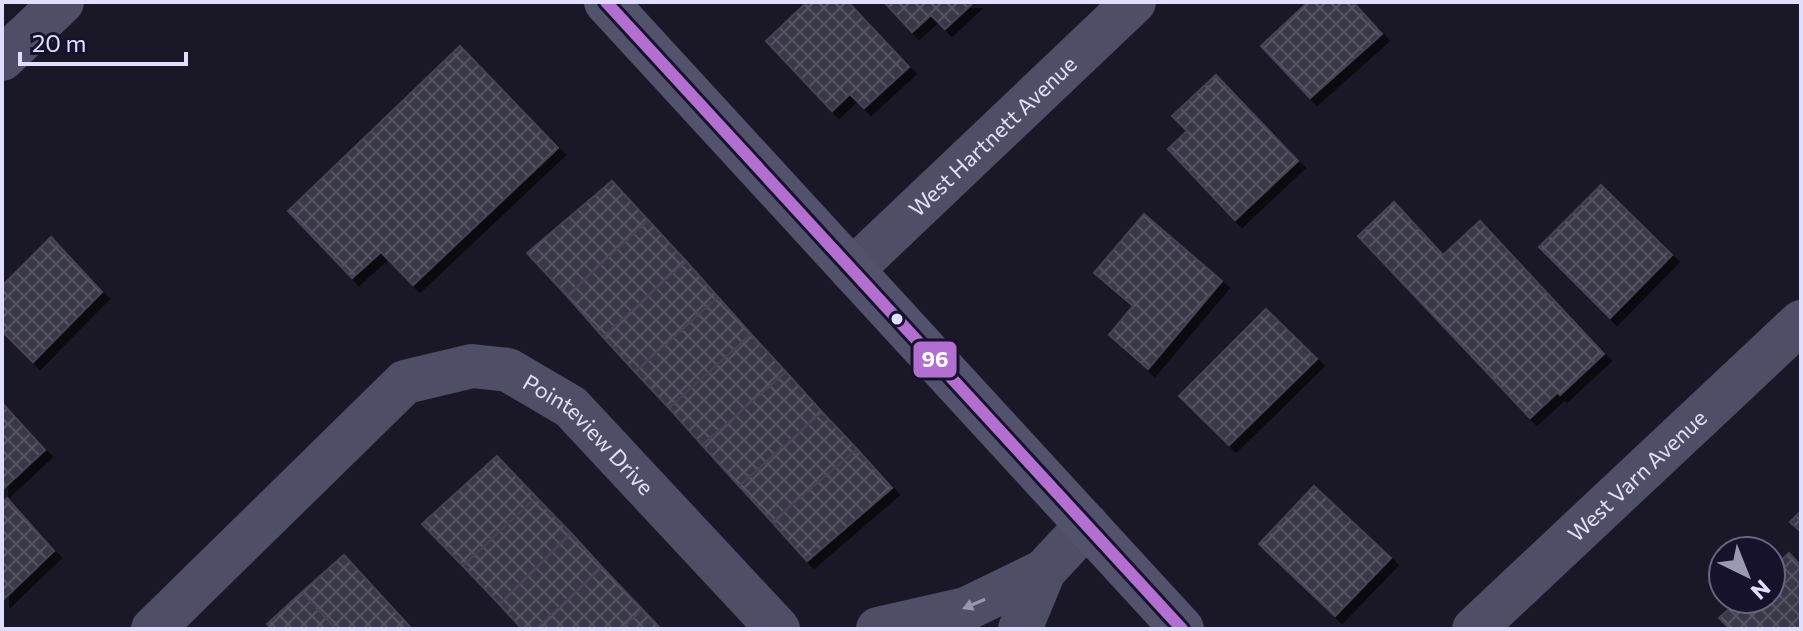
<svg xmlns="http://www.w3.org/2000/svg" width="1803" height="631" viewBox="0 0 1803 631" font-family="Commissioner,sans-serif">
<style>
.building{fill:url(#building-cross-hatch);stroke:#474358;stroke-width:2;filter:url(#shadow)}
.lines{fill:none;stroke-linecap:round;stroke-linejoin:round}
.street{stroke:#4e4e66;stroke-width:44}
.secondary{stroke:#52526c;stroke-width:44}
.bus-1-casing{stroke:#16122c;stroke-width:18}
.bus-1{stroke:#b36fd0;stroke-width:12}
.oneway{fill:#9796b2}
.bus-dot{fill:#e0defe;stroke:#16122c;stroke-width:3}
.labels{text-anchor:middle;stroke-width:6;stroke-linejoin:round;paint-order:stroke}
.street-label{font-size:22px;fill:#e0defe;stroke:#16122c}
.line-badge{stroke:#16122c;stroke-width:3}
.badge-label{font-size:22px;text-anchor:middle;font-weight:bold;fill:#fff}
</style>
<defs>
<pattern id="building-cross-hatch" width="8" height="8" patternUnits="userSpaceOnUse" patternTransform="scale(2)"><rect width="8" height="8" fill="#393747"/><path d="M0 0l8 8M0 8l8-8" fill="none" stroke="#555463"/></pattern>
<filter id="shadow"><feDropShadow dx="7" dy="7" stdDeviation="0" flood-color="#0009"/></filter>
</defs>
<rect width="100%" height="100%" fill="#1a1826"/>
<!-- building -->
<path class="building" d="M807,2H848L909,67L864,108L850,94L832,111L766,41Z
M884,2H974L945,29L931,15L912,32Z
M1308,2H1353L1382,34L1310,98L1261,46Z
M460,46L558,148L413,285L381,252L352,278L288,211Z
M1216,75L1298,161L1235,220L1168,149L1187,131L1172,116Z
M612,181L648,220L567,296L527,253Z
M1601,185L1672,255L1610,318L1539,247Z
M1394,202L1443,255L1480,221L1604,354L1560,395L1558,392L1530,418L1358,236Z
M1144,214L1222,281L1148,369L1109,335L1133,306L1094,273Z
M648,220L686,261L603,337L567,296Z
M51,237L102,292L33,362L2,331V286Z
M686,261L718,297L635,372L603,337Z
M718,297L751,334L669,408L635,372Z
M1266,309L1317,359L1229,445L1179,396Z
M751,334L786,372L702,445L669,408Z
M786,372L822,412L739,486L702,445Z
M2,403L45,450L2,490Z
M822,412L857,449L772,522L739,486Z
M857,449L892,488L807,561L772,522Z
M497,456L536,497L463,566L422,524Z
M1314,486L1391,558L1335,616L1259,544Z
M536,497L571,533L499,604L463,566Z
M7,498L54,551L3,600L2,503Z
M1801,511V532L1790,522Z
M571,533L602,567L536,629H522L499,604Z
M1789,553L1801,566V629H1730L1719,618L1740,599H1771V570Z
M344,555L412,629H336L302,592Z
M602,567L642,609L621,629H536Z
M302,592L336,629H271L267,624Z
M642,609L661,629H621Z"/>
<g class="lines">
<!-- street -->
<g class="street">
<path d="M2,59L62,2"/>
<path id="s1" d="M852,270L1134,2"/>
<path id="s2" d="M153,629L405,382L472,366L508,370L571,407L778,629"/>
<path d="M878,629L966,609L1044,571"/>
<path d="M1020,629L1044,571L1087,525"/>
<path id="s3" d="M1474,629L1801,322"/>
</g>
<!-- secondary -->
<path class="secondary" d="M606,2L1182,629"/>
<!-- bus-1 casing -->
<g class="bus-1-casing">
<path id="bus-1" d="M606,2L1182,629"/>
</g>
<!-- bus-1 -->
<use href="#bus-1" class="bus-1"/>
</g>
<!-- one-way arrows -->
<defs><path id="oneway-solid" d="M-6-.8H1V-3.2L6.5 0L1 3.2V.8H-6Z" transform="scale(2)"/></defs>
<use class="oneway" href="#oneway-solid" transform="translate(974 604) rotate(157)"/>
<!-- markers -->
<circle class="bus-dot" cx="897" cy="319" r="7"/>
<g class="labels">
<!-- street labels -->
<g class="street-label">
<text dy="8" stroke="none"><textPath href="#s1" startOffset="194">West Hartnett Avenue</textPath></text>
<text dy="8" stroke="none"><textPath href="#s2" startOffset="562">Pointeview Drive</textPath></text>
<text dy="8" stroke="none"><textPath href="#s3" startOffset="224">West Varn Avenue</textPath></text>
</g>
</g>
<rect class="line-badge" x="912" y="340" width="46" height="39" rx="8" fill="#b36fd0"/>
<g class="badge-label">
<text x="935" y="367">96</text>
</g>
<!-- border -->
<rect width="1803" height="631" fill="none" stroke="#e0defe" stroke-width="8"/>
<!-- north arrow -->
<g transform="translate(1747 575) rotate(137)"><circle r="38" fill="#16122c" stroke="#676480" stroke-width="2"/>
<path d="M0-6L14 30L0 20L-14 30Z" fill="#9b99b2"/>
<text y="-12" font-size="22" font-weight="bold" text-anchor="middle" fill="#e0defe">N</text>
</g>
<!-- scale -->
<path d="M20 52v12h166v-12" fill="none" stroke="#e0defe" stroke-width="4"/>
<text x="32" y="52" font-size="24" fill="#e0defe" stroke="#16122c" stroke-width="6" paint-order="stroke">20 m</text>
</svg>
